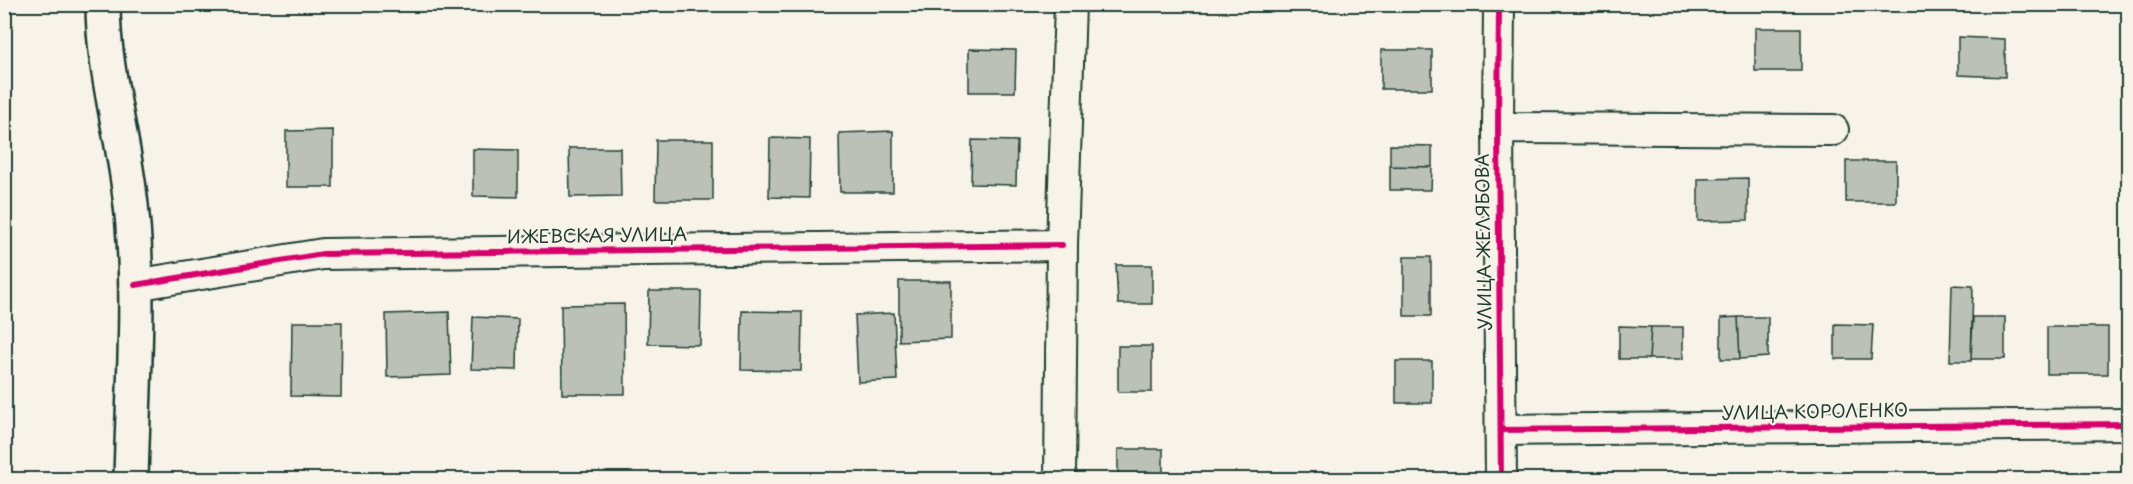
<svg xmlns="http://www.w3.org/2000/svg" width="2133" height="484" viewBox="0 0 2133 484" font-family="'Playpen Sans',sans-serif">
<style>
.building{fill:#bbc1b6;stroke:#1f3d34;stroke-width:1.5}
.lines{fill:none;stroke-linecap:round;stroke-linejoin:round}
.street-casing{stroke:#1f3d34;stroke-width:34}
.secondary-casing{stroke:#1f3d34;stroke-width:38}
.street{stroke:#f7f3e8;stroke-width:30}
.secondary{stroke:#f7f3e8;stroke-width:33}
.cycleway-casing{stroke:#f7f3e8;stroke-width:10}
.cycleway{stroke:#d6006c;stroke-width:6}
.labels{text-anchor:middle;stroke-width:4.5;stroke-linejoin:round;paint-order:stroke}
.street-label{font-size:18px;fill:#1f3d34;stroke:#f7f3e8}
</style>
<rect width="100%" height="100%" fill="#f7f3e8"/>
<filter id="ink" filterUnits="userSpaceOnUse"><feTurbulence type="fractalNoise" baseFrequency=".0167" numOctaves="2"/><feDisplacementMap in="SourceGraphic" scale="12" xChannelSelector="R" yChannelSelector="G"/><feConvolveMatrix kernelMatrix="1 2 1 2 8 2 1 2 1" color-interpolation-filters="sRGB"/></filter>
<g filter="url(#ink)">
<!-- building -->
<path class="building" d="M1755,28H1801V71H1755Z
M1958,37L2005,39V77L1958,75Z
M969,49L1016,50L1015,92H969Z
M1381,50H1432V89H1381Z
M333,130V187H286V131Z
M893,131V192H840L839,133Z
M770,138L810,139L809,198L769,197Z
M656,140H713V200H655Z
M972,140L1017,141L1016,185L971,184Z
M1390,145L1432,146V167L1390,166Z
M569,148H620L621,196L570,197Z
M473,149L518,150V197L473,196Z
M1846,161H1896V202H1846Z
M1390,166L1432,167L1431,190H1390Z
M1748,178V220L1698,221V179Z
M1404,257H1431V316H1404Z
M1116,265H1152V304H1118Z
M899,281H951V339L899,341Z
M1952,285L1973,286L1971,361H1950Z
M649,291H701L700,345L648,344Z
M624,304L625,394H562L561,305Z
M742,311L802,312L801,371L741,370Z
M449,312L451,375L387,377L386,314Z
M894,313L897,380L858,382L855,315Z
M473,317L518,319L517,370L471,369Z
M1738,317L1740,359H1721V318Z
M1738,317H1768V357L1740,359Z
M1973,317H2005V359H1971Z
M292,322H342L341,397L291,396Z
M1835,324L1873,325L1871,359H1835Z
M1619,326L1651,327L1649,359H1619Z
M1651,327H1683V359H1649Z
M2047,327H2108V374H2047Z
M1118,346H1152V392H1118Z
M1396,361H1432V403H1396Z
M1118,449H1163V480H1118Z"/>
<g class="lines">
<!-- street casing -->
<g class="street-casing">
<path id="street" d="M1499,4L1498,128L1501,480
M1498,128L1833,130
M135,285L323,254L1062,245
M1501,430L2128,424
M1060,480L1062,245L1070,4"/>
</g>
<!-- secondary casing -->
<g class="secondary-casing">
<path id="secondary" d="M103,4C103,67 121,127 129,189C142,281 133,386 131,480"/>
</g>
<!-- street -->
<use href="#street" class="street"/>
<!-- secondary -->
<use href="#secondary" class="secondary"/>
<!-- cycleway casing -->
<g class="cycleway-casing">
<path id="cycleway" d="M1499,4L1498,128L1501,480
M135,285L323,254L1062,245
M1501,430L2128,424"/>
</g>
<!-- cycleway -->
<use href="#cycleway" class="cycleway"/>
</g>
</g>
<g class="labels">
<!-- street labels -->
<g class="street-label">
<text transform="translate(597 236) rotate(-1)" y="6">ИЖЕВСКАЯ УЛИЦА</text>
<text transform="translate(1484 242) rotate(-91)" y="6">УЛИЦА ЖЕЛЯБОВА</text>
<text transform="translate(1815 412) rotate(-1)" y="6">УЛИЦА КОРОЛЕНКО</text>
</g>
</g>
<!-- margin -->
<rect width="2133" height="484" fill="none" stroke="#f7f3e8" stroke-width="24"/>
<rect x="12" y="12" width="2109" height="460" fill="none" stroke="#1f3d34" stroke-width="2" filter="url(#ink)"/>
</svg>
